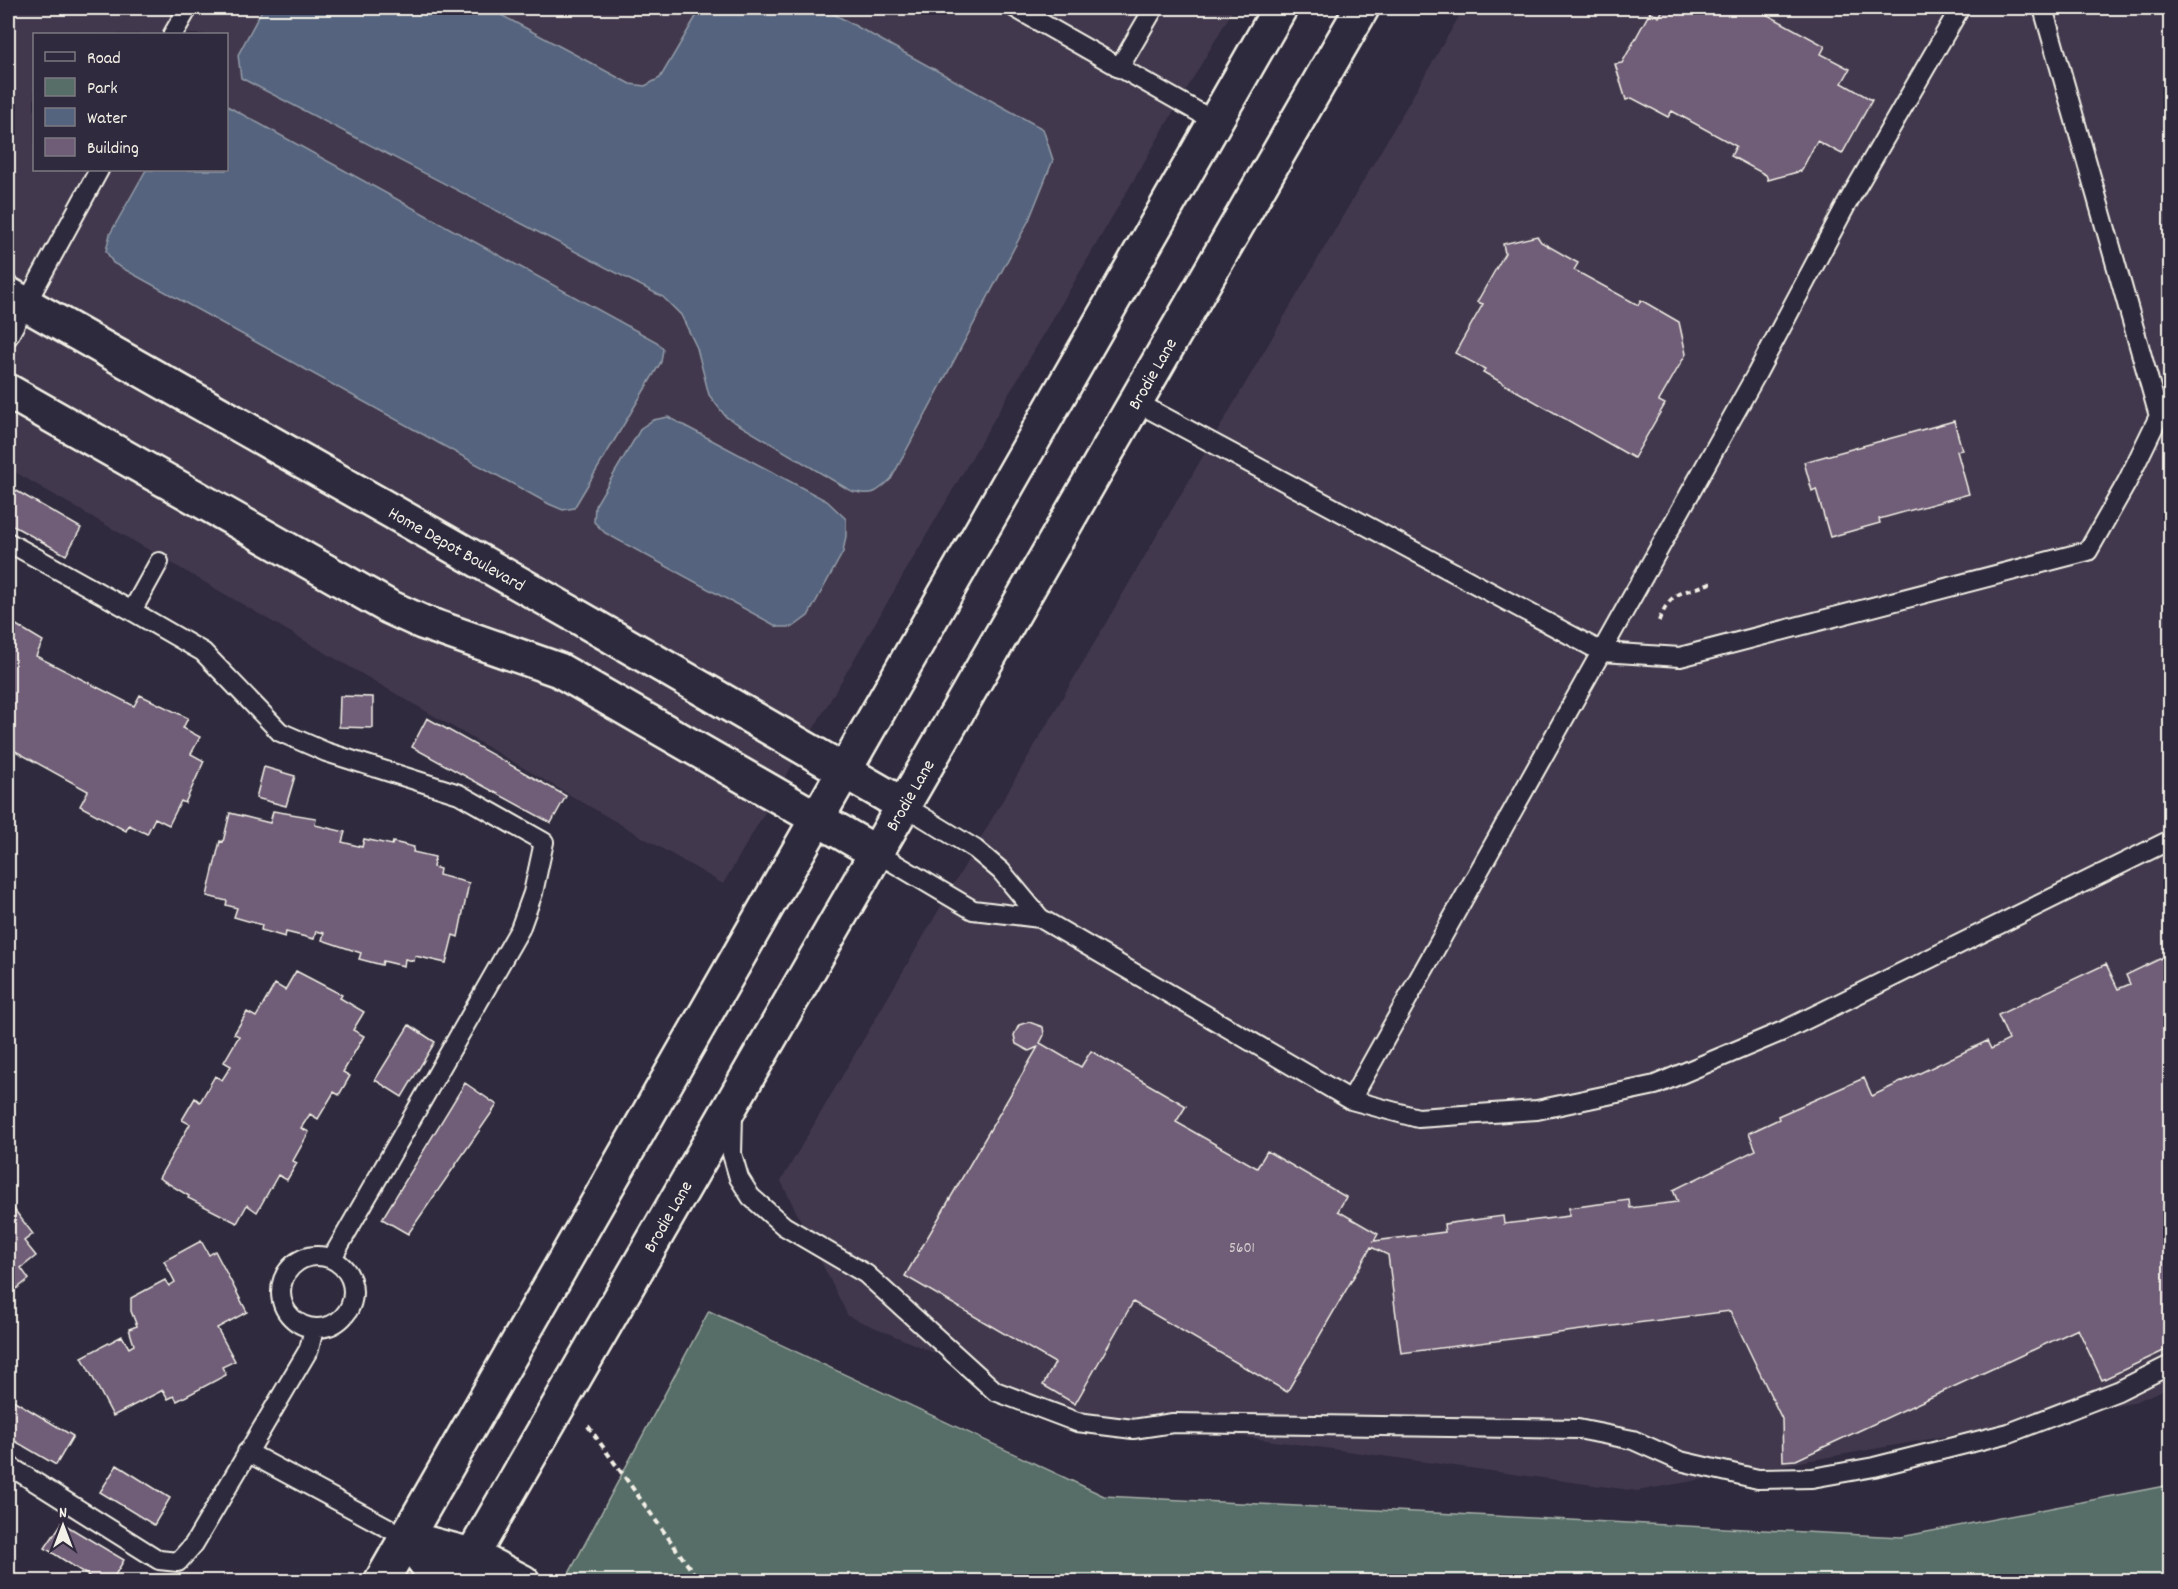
<svg xmlns="http://www.w3.org/2000/svg" width="2178" height="1589" viewBox="0 0 2178 1589" font-family="Dekko,sans-serif">
<style>
.built{fill:#42394e;fill-rule:evenodd}
.green{fill:#576d67;stroke:#a6afa8;stroke-width:1.5}
.water{fill:#54647e;stroke:#949ca8;stroke-width:1.5}
.building{fill:#6f5d77;stroke:#f4f1e8;stroke-width:1.5}
.lines{fill:none;stroke-linecap:round;stroke-linejoin:round}
.lane-casing{stroke:#f4f1e8;stroke-width:22}
.street-casing{stroke:#f4f1e8;stroke-width:38}
.secondary-casing{stroke:#f4f1e8;stroke-width:38}
.path{stroke:#f4f1e8;stroke-width:4;stroke-dasharray:6 4.5;stroke-linecap:butt}
.lane{stroke:#2f2a3d;stroke-width:18}
.street{stroke:#2f2a3d;stroke-width:33}
.secondary{stroke:#2f2a3d;stroke-width:33}
.labels{text-anchor:middle;stroke-width:4.5;stroke-linejoin:round;paint-order:stroke}
.number-label{font-size:15px;fill:#d3cccc}
.street-label{font-size:18px;fill:#f4f1e8;stroke:#2f2a3d}
</style>
<rect width="100%" height="100%" fill="#2f2a3d"/>
<filter id="ink" filterUnits="userSpaceOnUse"><feTurbulence type="fractalNoise" baseFrequency=".0167" numOctaves="2"/><feDisplacementMap in="SourceGraphic" scale="12" xChannelSelector="R" yChannelSelector="G"/><feConvolveMatrix kernelMatrix="1 2 1 2 8 2 1 2 1" color-interpolation-filters="sRGB"/></filter>
<g filter="url(#ink)">
<!-- built -->
<path class="built" d="M8,8H1234L723,884L8,468ZM34,34H226V170H34Z
M1464,8H2170V1387L2132,1403L1637,1491L1077,1414L848,1316L781,1181Z"/>
<!-- green -->
<path class="green" d="M709,1311L1104,1496L1901,1537L2170,1485V1581H565Z"/>
<!-- water -->
<path class="water" d="M263,8H488L630,84L645,86L660,78L701,8H823L1043,129L1053,160L1029,220L891,479C875,494 873,496 851,491L726,417L709,395L697,348L681,315L663,297L241,78L238,55Z
M227,106L657,342L663,349L661,362L574,508L563,510L549,504L113,263L106,251L110,234L146,170H226Z
M668,417L827,501L846,519V536L843,552L808,616L793,627H778L605,533L594,522L595,506L641,428L653,420Z"/>
<!-- building -->
<path class="building" d="M1664,8H1755L1825,46L1821,54L1850,69L1842,83L1872,100L1842,154L1817,141L1801,171L1768,180L1766,175L1731,156L1736,146L1672,111L1668,117L1632,98L1626,100L1615,64L1622,63L1650,12L1659,17Z
M1537,236L1541,242L1578,263L1574,270L1638,305L1641,300L1679,322L1686,354L1659,401L1665,404L1634,458L1483,372L1485,369L1455,353L1483,304L1477,302L1505,253L1503,244Z
M1954,421L1962,450L1957,451L1969,494L1879,519L1880,523L1830,537L1816,489L1812,491L1804,462Z
M8,486L81,528L66,555L8,523Z
M8,620L43,641L36,656L134,706L140,695L188,718L183,728L200,737L191,754L204,761L185,803L181,801L169,825L155,818L147,834L129,825L126,831L80,806L88,791L8,747Z
M340,696L373,697V728L339,727Z
M427,718L566,796L551,823L412,747Z
M264,767L295,776L286,806L256,798Z
M273,811L316,818L315,825L345,832L342,842L362,847L364,839L392,845L393,842L414,847L413,852L435,857L433,867L440,869L439,875L469,883L458,937L453,935L446,963L415,956L414,961L405,959L404,966L383,961L382,965L359,959L361,953L322,940L324,933L316,931L314,939L286,932L285,937L261,930L262,925L234,917L237,908L226,905L227,901L207,896L220,841L223,842L230,813L270,823Z
M2170,954V1348L2102,1380L2078,1329L1796,1460L1783,1461L1782,1419L1730,1311L1401,1353L1388,1255L1371,1247L1287,1392L1133,1302L1075,1404L1043,1385L1055,1363L905,1276L1038,1047L1029,1051L1016,1044L1014,1035L1019,1025L1029,1022L1043,1027L1044,1035L1040,1043L1081,1067L1091,1051L1186,1106L1176,1122L1257,1168L1267,1151L1346,1197L1338,1211L1378,1234L1374,1241L1445,1232L1444,1224L1503,1216L1504,1224L1569,1216V1208L1629,1200L1630,1208L1678,1202L1673,1190L1756,1150L1749,1133L1779,1119L1778,1116L1864,1078L1872,1096L1987,1041L1991,1049L2009,1040L1998,1015L2106,964L2118,989L2130,984L2126,975Z
M296,971L342,995L340,998L364,1012L353,1030L364,1036L343,1072L350,1076L339,1095L334,1092L318,1119L310,1114L301,1128L309,1132L293,1161L297,1163L287,1180L278,1175L257,1212L247,1205L237,1223L188,1198L189,1196L159,1178L190,1124L182,1120L195,1098L200,1102L215,1076L222,1080L231,1066L224,1062L239,1036L234,1034L247,1012L256,1017L275,984L285,990Z
M409,1025L435,1042L402,1097L375,1080Z
M465,1083L497,1105L408,1234L382,1219Z
M10,1204L33,1234L24,1241L36,1256L21,1268L29,1279L10,1294L12,1296L8,1299V1205Z
M201,1241L209,1255L215,1251L247,1312L217,1328L235,1361L222,1367L226,1375L177,1401L174,1396L168,1399L163,1390L113,1416L82,1357L122,1336L129,1348L134,1345L129,1329L137,1326L131,1311V1298L165,1280L169,1286L175,1282L164,1261Z
M8,1397L73,1436L56,1465L8,1437Z
M117,1465L170,1498L154,1525L100,1492Z
M62,1523L124,1560L111,1582H98L45,1548Z"/>
<g class="lines">
<!-- lane casing -->
<g class="lane-casing">
<path id="lane" d="M1015,8L1214,121
M173,34L188,8
M1119,68L1154,8
M8,337L99,170
M1136,402L1602,652L1680,657L2088,551L2127,482L2159,416L2043,8
M8,542L132,611L159,562
M132,611L203,652L280,732L326,752L459,794L544,842L533,893L520,929L332,1258
M905,806L975,849L1001,871L1040,918L1351,1100L1418,1118L1537,1110L1655,1085L1783,1031L2170,840
M877,853L973,910L1040,918
M1351,1100L1756,375L1845,207L1960,8
M733,1114L732,1154L739,1178L751,1197L784,1226L866,1274L995,1391L1077,1422L1133,1429L1173,1423L1578,1429L1633,1440L1680,1461L1758,1479L1812,1478L1874,1467L2009,1433L2118,1391L2170,1365
M281 1292a36 36 0 1 1 72 0a36 36 0 1 1-72 0Z
M247,1452L407,1538
M8,1465L159,1560L178,1562L194,1544L309,1349L314,1329"/>
</g>
<!-- street casing -->
<g class="street-casing">
<g id="street">
<path id="s1" d="M8,294L580,618L905,806"/>
<path d="M8,391L389,607L422,622L559,670L877,853"/>
<path d="M407,1538L471,1555L523,1582"/>
<path d="M407,1538L440,1582"/>
</g>
</g>
<!-- secondary casing -->
<g class="secondary-casing">
<g id="secondary">
<path d="M381,1582L1280,8"/>
<path id="s2" d="M457,1582L1362,8"/>
</g>
</g>
<!-- path -->
<path class="path" d="M1659,621C1673,585 1684,596 1714,581
M588,1426L700,1582"/>
<!-- lane -->
<use href="#lane" class="lane"/>
<!-- street -->
<use href="#street" class="street"/>
<!-- secondary -->
<use href="#secondary" class="secondary"/>
</g>
</g>
<g class="labels">
<!-- number labels -->
<g class="number-label">
<text x="1242" y="1252">5601</text>
</g>
<!-- street labels -->
<g class="street-label">
<text dy="6" stroke="none"><textPath href="#s2" startOffset="1394">Brodie Lane</textPath></text>
<text dy="6" stroke="none"><textPath href="#s1" startOffset="516">Home Depot Boulevard</textPath></text>
<text dy="6" stroke="none"><textPath href="#s2" startOffset="908">Brodie Lane</textPath></text>
<text dy="6" stroke="none"><textPath href="#s2" startOffset="422">Brodie Lane</textPath></text>
</g>
</g>
<!-- margin -->
<rect width="2178" height="1589" fill="none" stroke="#2f2a3d" stroke-width="30"/>
<rect x="15" y="15" width="2148" height="1559" fill="none" stroke="#f4f1e8" stroke-width="2" filter="url(#ink)"/>
<!-- legend -->
<rect x="33" y="33" width="195" height="138" fill="#2f2a3d" stroke="#7e7a81" stroke-width="1.5"/>
<rect x="45" y="52" width="30" height="9" fill="#2f2a3d" stroke="#7e7a81" stroke-width="1.5"/>
<text x="87" y="63" font-size="18" fill="#f4f1e8">Road</text>
<rect x="45" y="78" width="30" height="18" fill="#576d67" stroke="#7e7a81" stroke-width="1.5"/>
<text x="87" y="93" font-size="18" fill="#f4f1e8">Park</text>
<rect x="45" y="108" width="30" height="18" fill="#54647e" stroke="#7e7a81" stroke-width="1.5"/>
<text x="87" y="123" font-size="18" fill="#f4f1e8">Water</text>
<rect x="45" y="138" width="30" height="18" fill="#6f5d77" stroke="#7e7a81" stroke-width="1.5"/>
<text x="87" y="153" font-size="18" fill="#f4f1e8">Building</text>
<!-- north arrow -->
<g transform="translate(63 1526)" stroke="#2f2a3d" stroke-width="4.5" paint-order="stroke">
<path d="M0-4.5L10 22L0 15L-10 22Z" fill="#f4f1e8"/>
<text y="-9" font-size="16" font-weight="bold" text-anchor="middle" fill="#f4f1e8">N</text>
</g>
</svg>
